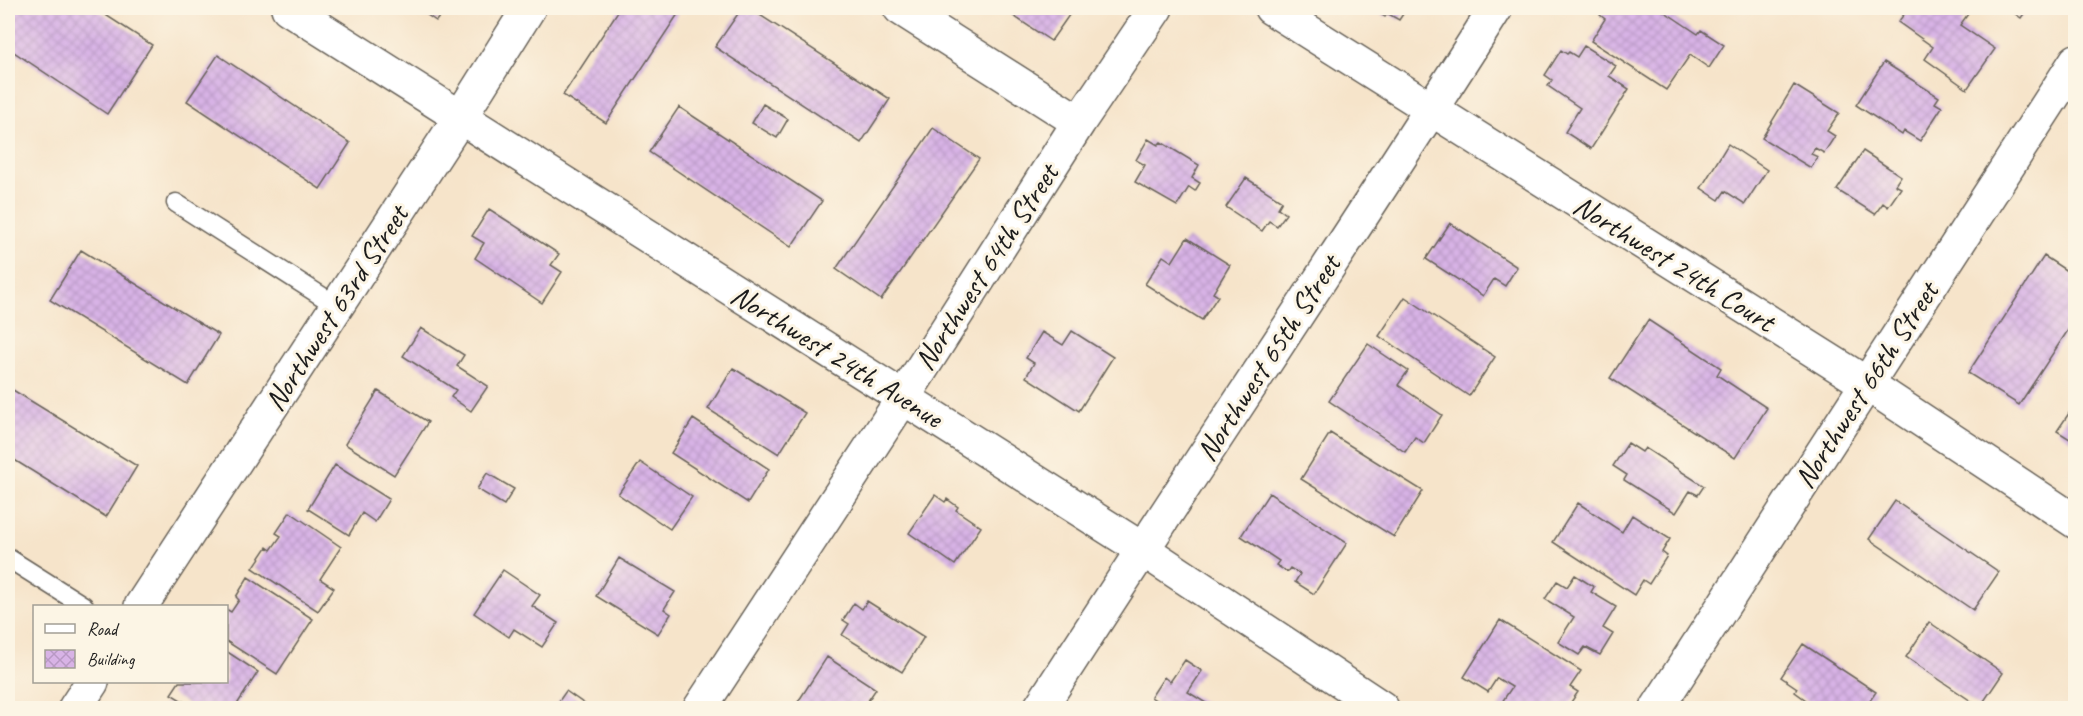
<svg xmlns="http://www.w3.org/2000/svg" width="2083" height="716" viewBox="0 0 2083 716" font-family="Caveat,sans-serif">
<style>
.building{fill:url(#building-cross-hatch)}
.lines{fill:none;stroke-linecap:round;stroke-linejoin:round}
.service-casing{stroke:#686259;stroke-width:21}
.minor-casing{stroke:#686259;stroke-width:36}
.service{stroke:#fff;stroke-width:18}
.minor{stroke:#fff;stroke-width:33}
.labels{text-anchor:middle;stroke-width:6;stroke-linejoin:round;paint-order:stroke}
.street-label{font-size:30px;fill:#1c1c1c;stroke:#fcf5e5}
</style>
<defs>
<pattern id="building-cross-hatch" width="8" height="8" patternUnits="userSpaceOnUse" patternTransform="scale(1.5)"><rect width="8" height="8" fill="#d8b3e6"/><path d="M0 0l8 8M0 8l8-8" fill="none" stroke="#b999c5"/></pattern>
</defs>
<rect width="100%" height="100%" fill="#fcf5e5"/>
<filter id="ink" filterUnits="userSpaceOnUse"><feTurbulence type="fractalNoise" baseFrequency=".0167" numOctaves="2"/><feDisplacementMap in="SourceGraphic" scale="12" xChannelSelector="R" yChannelSelector="G"/><feConvolveMatrix kernelMatrix="1 2 1 2 8 2 1 2 1" color-interpolation-filters="sRGB"/></filter>
<filter id="wash" filterUnits="userSpaceOnUse"><feTurbulence type="fractalNoise" baseFrequency=".008" numOctaves="4" result="noise"/><feDisplacementMap in="SourceGraphic" scale="24" xChannelSelector="R" yChannelSelector="G"/><feGaussianBlur stdDeviation="1.35" result="paint"/><feColorMatrix in="noise" values="0 0 0 0 0 0 0 0 0 0 0 0 0 0 0 0 0 1.4 0 .05"/><feComposite in="paint" operator="in"/></filter>
<g filter="url(#wash)">
<rect width="100%" height="100%" fill="#f6e4ca"/>
<g id="blocks">
<!-- building -->
<path class="building" d="M8,8H95L152,45L107,114L8,48Z
M417,8H446L436,21Z
M620,8H682L606,123L563,95Z
M742,8H749L890,99L861,143L715,47Z
M1008,8H1074L1051,41L1006,11Z
M1371,8H1407L1399,20L1387,13L1385,17Z
M1606,8H1659L1698,34L1701,30L1724,45L1709,68L1690,55L1666,90L1591,41L1605,19L1600,15Z
M1909,8H1960L1968,14L1960,25L1995,49L1967,89L1925,59L1933,47L1898,22Z
M2007,8H2028L2021,18Z
M1584,46L1616,66L1609,76L1629,89L1591,149L1565,132L1580,108L1548,86L1552,80L1545,75L1561,50L1567,54L1569,52L1577,57Z
M218,55L350,143L320,189L187,101Z
M1884,62L1939,97L1935,103L1942,107L1920,141L1904,131L1902,135L1856,105Z
M1794,85L1839,113L1827,131L1835,136L1824,153L1815,148L1811,154L1818,157L1811,168L1762,138Z
M763,104L788,119L777,138L752,123Z
M679,107L822,201L791,247L649,152Z
M933,128L979,159L881,300L836,269Z
M1148,139L1158,145L1161,142L1199,165L1192,178L1200,183L1195,191L1189,187L1177,206L1135,182L1145,165L1136,160Z
M1728,144L1767,170L1745,204L1725,191L1719,200L1701,188Z
M1863,151L1901,176L1895,185L1901,188L1888,207L1883,203L1875,214L1837,190Z
M1246,178L1282,201L1278,208L1286,214L1277,226L1269,221L1262,231L1226,207Z
M489,209L559,254L551,265L562,272L542,303L475,258L484,243L472,236Z
M1450,223L1517,267L1505,286L1494,279L1483,296L1426,259Z
M1187,238L1230,265L1213,293L1218,296L1202,320L1145,284L1163,256L1172,262Z
M81,250L219,335L188,385L50,300Z
M2044,256L2076,277V318L2019,405L1968,373Z
M1405,297L1495,357L1469,396L1379,336Z
M1648,320L1721,368L1717,375L1767,408L1735,458L1610,378Z
M421,328L464,355L457,366L488,386L471,411L451,397L456,390L403,356Z
M1072,331L1113,357L1079,411L1026,377L1034,363L1026,358L1042,332L1063,345Z
M1368,344L1408,371L1398,385L1442,415L1424,443L1415,437L1405,452L1329,401Z
M733,368L805,413L779,454L708,409Z
M8,387L137,466L106,517L8,456Z
M378,391L428,422L394,475L345,444Z
M2076,403V443L2057,431Z
M693,419L769,469L748,503L671,453Z
M1330,433L1423,491L1394,537L1301,479Z
M1628,443L1642,452L1645,448L1704,486L1698,495L1690,491L1676,513L1624,480L1627,475L1613,466Z
M640,462L692,497L670,529L618,494Z
M335,465L389,499L375,522L362,513L349,535L308,509Z
M487,473L514,489L504,505L477,489Z
M1269,493L1347,543L1314,594L1295,582L1300,574L1290,568L1287,572L1276,565L1279,561L1241,536Z
M935,495L945,502L947,499L958,507L956,510L981,527L955,565L909,533Z
M1895,501L1999,572L1973,610L1869,539Z
M1578,503L1622,532L1632,515L1670,539L1662,552L1667,556L1649,584L1643,580L1634,595L1553,542Z
M290,512L341,547L320,579L334,588L318,611L253,568L267,547L271,550L281,536L276,533Z
M619,558L675,592L664,609L671,614L658,634L596,596Z
M503,570L540,595L532,606L558,623L542,647L514,629L509,637L474,613Z
M1575,575L1594,587L1591,592L1616,607L1603,628L1613,634L1600,655L1585,647L1579,655L1558,642L1574,617L1545,599L1557,581L1567,587Z
M248,577L313,619L277,674L226,641V609L231,612L239,600L236,597Z
M867,601L924,637L902,672L842,635L849,624L843,620L854,603L862,609Z
M1500,620L1581,671L1570,687L1578,692L1567,708H1498L1512,687L1497,678L1488,692L1464,677Z
M1929,622L2003,673L1980,707L1906,657Z
M1803,644L1876,692L1865,708L1807,707L1810,703L1795,692L1797,688L1781,677Z
M226,651L258,672L236,706L240,708H194L171,694L179,682H226Z
M827,657L876,689L863,708H794Z
M1185,660L1202,671L1188,692L1214,708H1152L1157,701L1151,697L1164,677L1170,682Z
M566,691L586,705L591,708H554Z
M885,702L896,708H881Z
M166,703L175,708H162Z"/>
</g>
</g>
<g filter="url(#ink)">
<use href="#blocks" fill-opacity="0" stroke="#686259" stroke-width="1.5"/>
<g class="lines">
<!-- service casing -->
<g class="service-casing">
<path id="service" d="M176,203L337,306
M8,558L84,606"/>
</g>
<!-- minor casing -->
<g class="minor-casing">
<path id="minor" d="M288,8L1142,549L1382,708
M900,8L1079,122
M1271,8L1867,384L2076,522
M141,606L461,116L529,8
M75,708L92,682
M700,708L903,398L1079,122L1156,8
M1040,708C1190,474 1347,243 1496,8
M1657,708L2076,61"/>
</g>
<!-- service -->
<use href="#service" class="service"/>
<!-- minor -->
<use href="#minor" class="minor"/>
</g>
</g>
<g class="labels">
<!-- street labels -->
<g class="street-label">
<text transform="translate(1674 263) rotate(32)" y="10">Northwest 24th Court</text>
<text transform="translate(986 267) rotate(-57)" y="10">Northwest 64th Street</text>
<text transform="translate(336 308) rotate(-57)" y="10">Northwest 63rd Street</text>
<text transform="translate(837 356) rotate(32)" y="10">Northwest 24th Avenue</text>
<text transform="translate(1268 358) rotate(-57)" y="10">Northwest 65th Street</text>
<text transform="translate(1866 385) rotate(-57)" y="10">Northwest 66th Street</text>
</g>
</g>
<!-- margin -->
<rect width="2083" height="716" fill="none" stroke="#fcf5e5" stroke-width="30"/>
<!-- legend -->
<rect x="33" y="605" width="195" height="78" fill="#fcf5e5" stroke="#a29e95" stroke-width="1.5"/>
<rect x="45" y="624" width="30" height="9" fill="#ffffff" stroke="#a29e95" stroke-width="1.5"/>
<text x="87" y="635" font-size="18" fill="#1c1c1c">Road</text>
<rect x="45" y="650" width="30" height="18" fill="url(#building-cross-hatch)" stroke="#a29e95" stroke-width="1.5"/>
<text x="87" y="665" font-size="18" fill="#1c1c1c">Building</text>
</svg>
